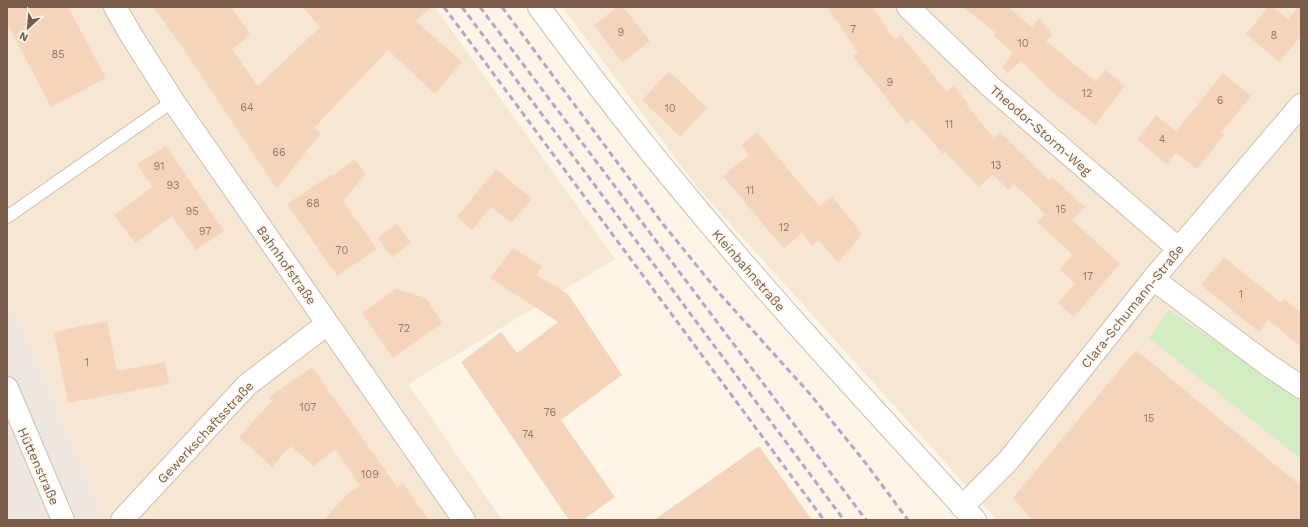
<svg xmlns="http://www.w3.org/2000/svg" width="1308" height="527" viewBox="0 0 1308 527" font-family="'Work Sans',sans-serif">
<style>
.residential{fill:#f6e7d4}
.industrial{fill:#eee7e0}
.green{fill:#d3edc3}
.building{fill:#f5d4bc}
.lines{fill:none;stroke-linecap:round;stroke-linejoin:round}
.service-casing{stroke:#d0bdab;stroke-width:14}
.minor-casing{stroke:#d0bdab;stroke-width:24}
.tertiary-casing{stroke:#d0bdab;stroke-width:24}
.service{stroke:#fff;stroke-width:12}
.minor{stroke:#fff;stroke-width:22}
.tertiary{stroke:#fff;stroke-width:22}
.rail{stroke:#b8a3c9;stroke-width:3;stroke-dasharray:6 4;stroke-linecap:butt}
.labels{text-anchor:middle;stroke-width:3;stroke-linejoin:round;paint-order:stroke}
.number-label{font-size:11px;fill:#987966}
.street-label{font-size:13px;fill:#795b49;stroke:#fff9ee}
</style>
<rect width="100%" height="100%" fill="#fef5e6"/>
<!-- residential -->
<path class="residential" d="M7,7H435L615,259L408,384L502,520H105L20,322L7,307Z
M562,7H1301V520H997L699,189Z"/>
<!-- industrial -->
<path class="industrial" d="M7,307L20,322L105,520H7Z"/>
<!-- green -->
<path class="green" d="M1169,310L1301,399V459L1149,338Z"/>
<!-- building -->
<path class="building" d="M7,7H68L106,78L51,107L7,23Z
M153,7H231L250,33L246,36L247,38L232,49L258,86L320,27L302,7H431L416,21L462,62L435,94L388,50L314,128L321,133L277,189L181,45Z
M617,7H623L650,41L622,62L594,25Z
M827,7H872L895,40L901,35L947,92L954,86L968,103L966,104L994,138L1000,132L1049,180L1052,177L1085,207L1072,220L1120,264L1074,317L1058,303L1075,283L1060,270L1072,254L1037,222L1045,214L1014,184L1008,190L993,174L979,187L945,152L943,154L912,119L907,124L853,56L858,53Z
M963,7H1008L1032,27L1039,18L1053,35L1046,41L1096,82L1105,70L1125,86L1095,125L1048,88L1021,61L1008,73L1002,67L1013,53L994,36L996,33Z
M1268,7H1273L1288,19L1298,7H1301V36L1279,62L1246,34Z
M669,71L707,108L680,137L642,100Z
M1223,73L1251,96L1221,133L1224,135L1197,169L1176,153L1167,164L1137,140L1156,115L1176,131Z
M757,132L819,206L832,196L862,234L838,263L819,240L812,246L802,233L784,249L723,176L749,155L741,145Z
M166,146L224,231L196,250L172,216L135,243L114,215L152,187L137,164Z
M354,159L366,174L343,201L377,249L337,276L287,204L332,174L333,176Z
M496,169L532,199L511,223L491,207L472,230L457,217Z
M397,224L411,243L392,258L378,238Z
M513,248L542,266L537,275L568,294L622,375L561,420L615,497L583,520H569L461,362L501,332L517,353L558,322L490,278Z
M1224,257L1281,303L1284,299L1301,312V347L1268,320L1259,332L1201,285Z
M396,289L426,298L442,323L393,358L362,313Z
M107,321L117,371L165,362L169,384L68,403L54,332Z
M1136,350L1301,486V520H1032L1013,498Z
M312,367L397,487L403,483L429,520H324L347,494L360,486L335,449L313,466L291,446L272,467L239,437L272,401L269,397Z
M759,446L812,520H654Z"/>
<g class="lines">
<!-- service casing -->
<g class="service-casing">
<path id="service" d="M7,217L173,101"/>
</g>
<!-- minor casing -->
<g class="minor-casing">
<path id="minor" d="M539,7C587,72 637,137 689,199C780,309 878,414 975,520
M908,7L991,87L1179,249
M1153,279L1268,365L1301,387
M7,388L63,520
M962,507L1008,461L1153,279L1301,105
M122,520L247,385L327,324"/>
</g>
<!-- tertiary casing -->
<g class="tertiary-casing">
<path id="tertiary" d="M115,7L131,35L173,101L464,520"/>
</g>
<!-- service -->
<use href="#service" class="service"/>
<!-- minor -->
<use href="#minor" class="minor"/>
<!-- tertiary -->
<use href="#tertiary" class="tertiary"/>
<!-- rail -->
<path class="rail" d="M444,7L824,520
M462,7L844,520
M480,7L866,520
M502,7L663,224L719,293L810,394L864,461L908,520"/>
</g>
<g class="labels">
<!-- number labels -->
<g class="number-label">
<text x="853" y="33">7</text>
<text x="621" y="36">9</text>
<text x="1274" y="39">8</text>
<text x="1023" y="47">10</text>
<text x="58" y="58">85</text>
<text x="890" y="86">9</text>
<text x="1087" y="97">12</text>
<text x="1220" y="104">6</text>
<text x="247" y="111">64</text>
<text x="670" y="112">10</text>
<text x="949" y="128">11</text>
<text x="1162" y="143">4</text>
<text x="279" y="156">66</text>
<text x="996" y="169">13</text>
<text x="159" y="170">91</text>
<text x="173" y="189">93</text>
<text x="750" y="194">11</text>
<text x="313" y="207">68</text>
<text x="1061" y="213">15</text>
<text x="192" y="215">95</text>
<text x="784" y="231">12</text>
<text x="205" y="235">97</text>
<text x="342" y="254">70</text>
<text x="1088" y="280">17</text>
<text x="1241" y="298">1</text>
<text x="404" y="332">72</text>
<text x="87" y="366">1</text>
<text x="308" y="411">107</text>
<text x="550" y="416">76</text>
<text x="1149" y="422">15</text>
<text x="528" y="438">74</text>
<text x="370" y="478">109</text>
</g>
<!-- street labels -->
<g class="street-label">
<text transform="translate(1041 130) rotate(41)" y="5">Theodor-Storm-Weg</text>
<text transform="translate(287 265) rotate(55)" y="5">Bahnhofstraße</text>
<text transform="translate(749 270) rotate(49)" y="5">Kleinbahnstraße</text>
<text transform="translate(1132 306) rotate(-51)" y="5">Clara-Schumann-Straße</text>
<text transform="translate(205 432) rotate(-47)" y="5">Gewerkschaftsstraße</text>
<text transform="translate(39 466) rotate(66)" y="5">Hüttenstraße</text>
</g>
</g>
<!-- border -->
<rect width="1308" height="527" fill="none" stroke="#795b49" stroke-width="16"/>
<!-- north arrow -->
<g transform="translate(28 28) rotate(206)" stroke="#fff9ee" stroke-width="3" paint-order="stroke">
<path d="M0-3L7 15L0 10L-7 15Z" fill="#795b49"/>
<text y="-6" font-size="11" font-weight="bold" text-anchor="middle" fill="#795b49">N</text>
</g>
</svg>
